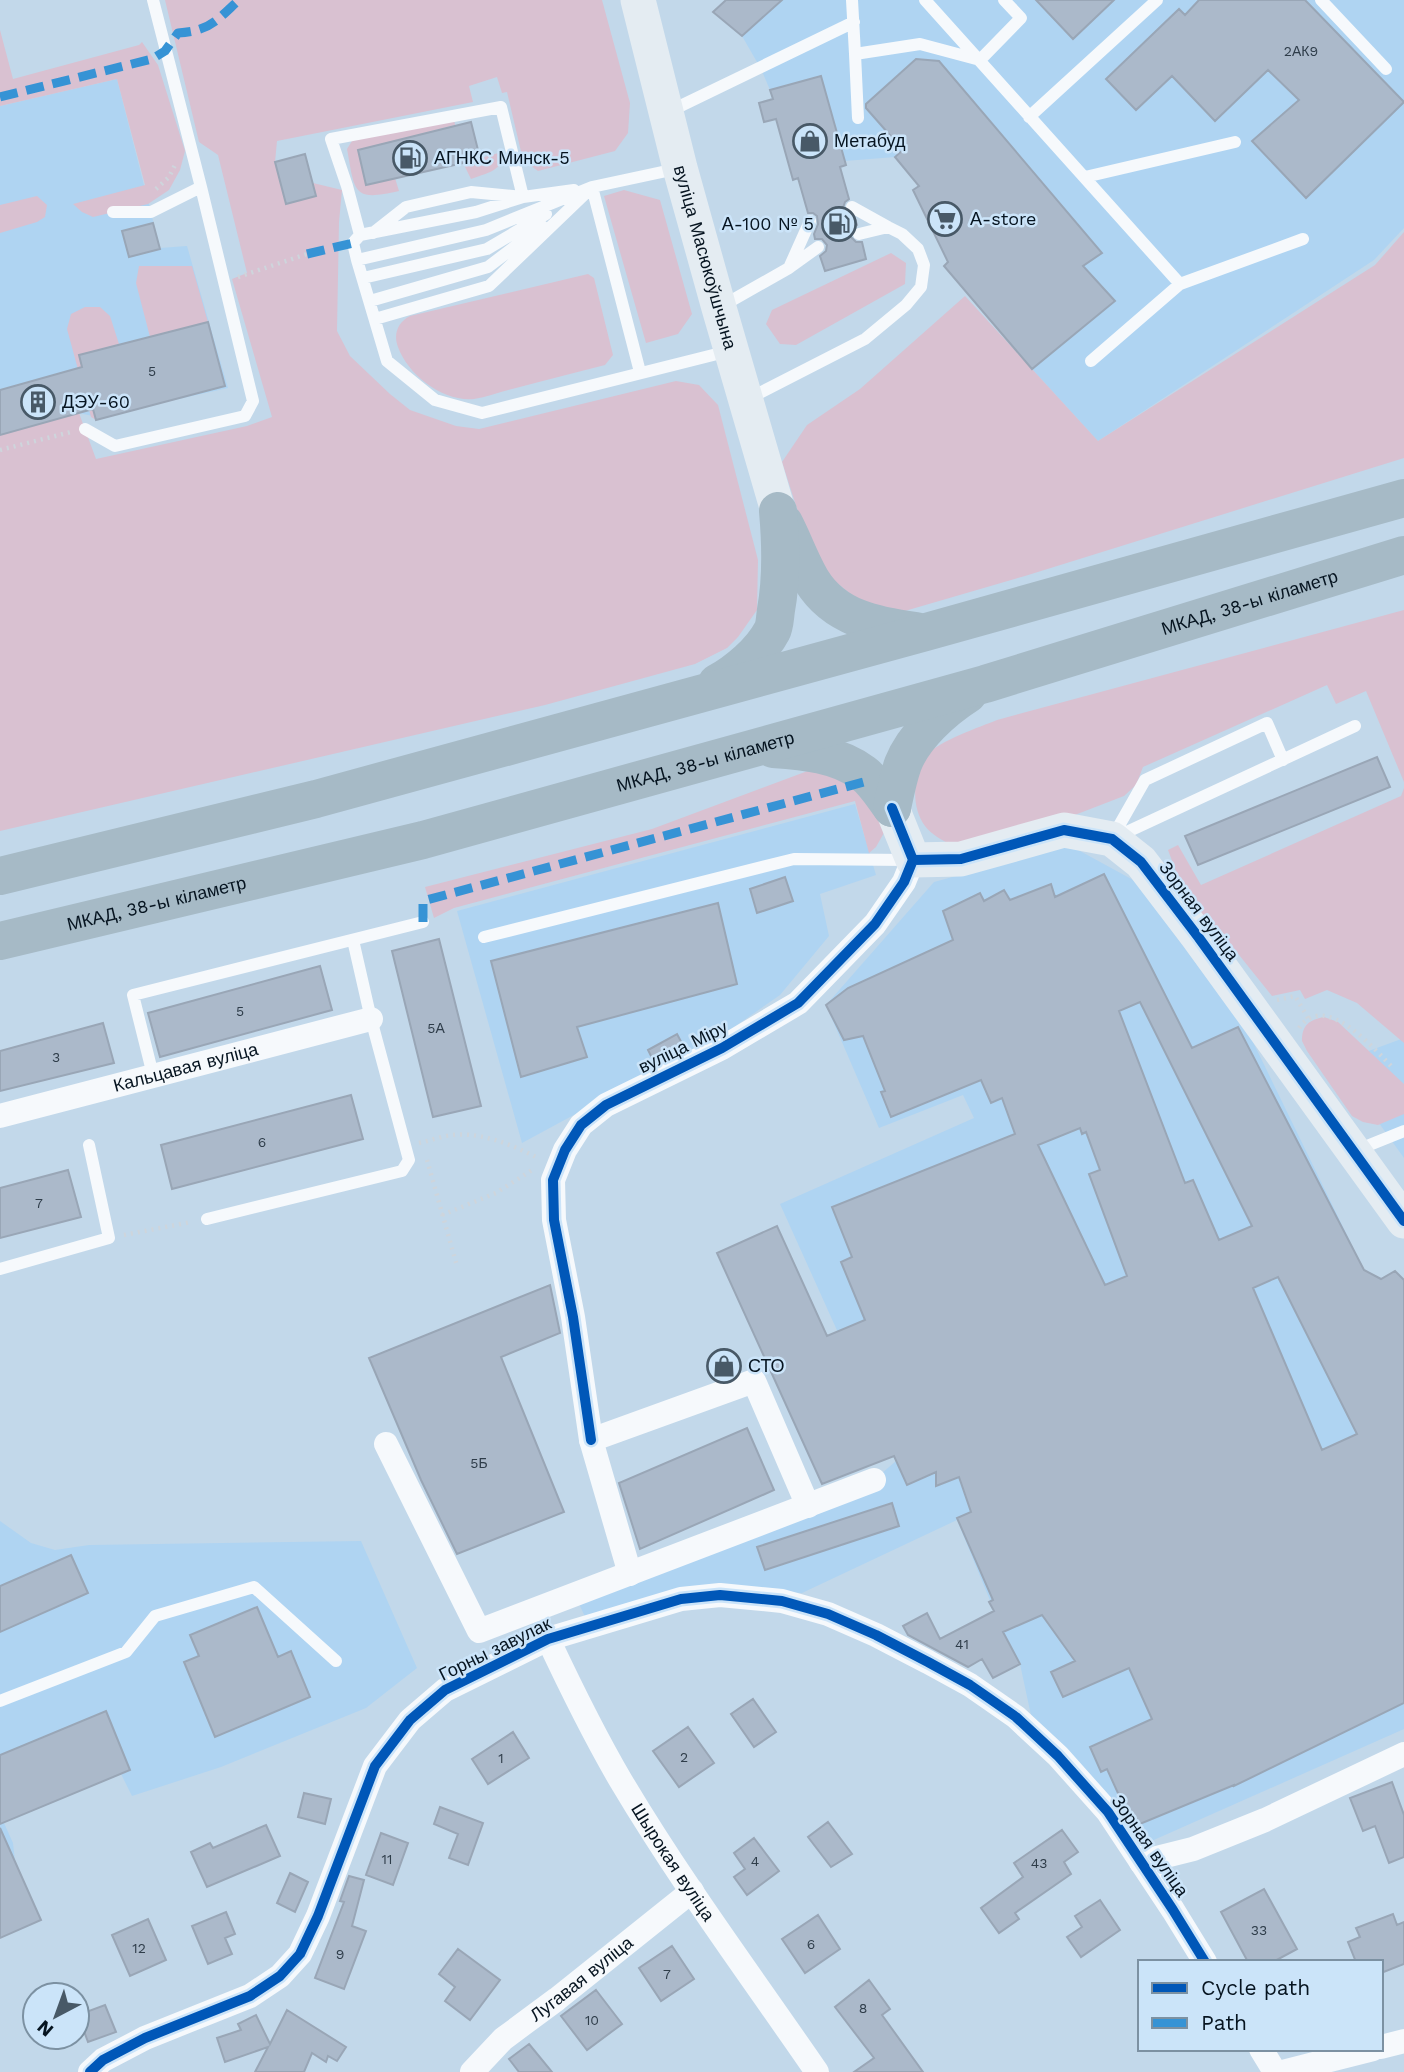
<svg xmlns="http://www.w3.org/2000/svg" width="1404" height="2072" viewBox="0 0 1404 2072" font-family="'Work Sans',sans-serif">
<style>
.built{fill:#afd4f2}
.green{fill:#d9c1d1}
.building{fill:#abb9ca;stroke:#99a6b6;stroke-width:2;fill-rule:evenodd}
.lines{fill:none;stroke-linecap:round;stroke-linejoin:round}
.path{stroke:#ced5dc;stroke-width:4.5;stroke-dasharray:2 5;stroke-linecap:butt}
.lane{stroke:#f6f9fc;stroke-width:12}
.street{stroke:#f6f9fc;stroke-width:24}
.secondary{stroke:#e4ecf2;stroke-width:35}
.highway{stroke:#a6bac6;stroke-width:38}
.quiet{stroke:#3693d5;stroke-width:9;stroke-dasharray:18 9;stroke-linecap:butt}
.cycleway-casing{stroke:#cbe4f9;stroke-width:15}
.cycleway{stroke:#0057b8;stroke-width:10}
.labels{text-anchor:middle;stroke-width:5;stroke-linejoin:round;paint-order:stroke}
.number-label{font-size:14px;fill:#2f3d4a}
.poi-label{font-size:18px;fill:#061420;stroke:#cbe4f9;text-anchor:start}
.street-label{font-size:18px;fill:#061420;stroke:#cbe4f9}
</style>
<rect width="100%" height="100%" fill="#c2d8ea"/>
<!-- built -->
<path class="built" d="M726,0H1404V228L1374,260L1098,441L1032,369L944,266L969,243L895,157L845,161L793,180L776,119L770,90L761,69L742,36L713,12Z
M117,79L160,248L187,246L228,388L97,417L79,413L0,435V106Z
M855,804L876,875L820,894L829,936L780,995L727,1032L522,1143L457,911Z
M1069,845L1135,881L1251,1038L1364,1270L1404,1361V1729L1138,1847L1032,1720L1020,1664L1003,1632L957,1520L802,1593L696,1587L586,1619L575,1595L874,1480L896,1461L780,1204L974,1118L963,1095L879,1128L826,1005L934,882Z
M1404,1038V1158L1336,1063Z
M0,1521L31,1543L55,1550L89,1545L361,1541L417,1668L366,1708L221,1767L132,1796L121,1774L4,1823L13,1843L15,1861L0,1868Z"/>
<!-- green -->
<path class="green" d="M165,0H602L630,103L628,133L615,151L538,171L523,160L507,92L502,93L497,77L469,86L473,102L277,141L275,162L286,204L316,196L313,183L342,190L339,222L337,331L350,356L390,394L410,410L456,426L479,429L676,381L699,385L718,405L758,560L757,610L738,637L727,648L695,664L545,705L0,831V435L79,413L96,459L247,426L272,417L232,279L247,273L218,155L199,142Z
M0,30L13,79L139,45L142,42L158,65L185,151L180,170L169,190L148,204L93,217L82,212L73,204L145,185L117,79L0,106Z
M453,114L455,125L359,150L366,185L395,178L399,191C352,202 355,192 347,149L352,141Z
M502,152L505,155C499,172 487,173 471,179L463,163Z
M624,190L660,200L692,314L678,334L646,343L604,196Z
M37,196L47,205L45,217L37,222L0,233V205Z
M1404,232V458L1025,576L898,613L875,614L815,565L782,462L807,425L860,389L965,296L1098,441L1375,265Z
M891,253L906,263L905,284L796,345L780,344L766,324L772,310Z
M139,266H192L208,322L150,337L136,283Z
M588,274L594,278L613,355L605,365C575,373 545,380 516,388C502,391 488,397 474,399C443,402 408,375 398,347C393,334 398,322 410,316Z
M85,307H100L110,316L119,344L79,355L96,420L91,417L67,329L71,314Z
M1404,610V782L1366,691L1336,704L1327,685L1143,767L1136,785L1124,796L1054,823L951,845C942,840 931,834 925,826C910,806 913,772 928,754C939,741 980,727 997,720Z
M813,769L864,791L885,831L876,847L869,853L855,801L454,908L434,918L425,887L652,829Z
M1404,788V1043L1357,1003L1327,990L1305,999L1300,990L1272,996L1223,935L1216,936L1185,895L1168,850L1178,845L1201,885L1401,796Z
M1324,1017L1338,1022L1404,1084V1114L1378,1125L1363,1122L1352,1116L1307,1051L1302,1041C1302,1025 1309,1020 1324,1017Z"/>
<!-- building -->
<path class="building" d="M726,0H782L742,36L713,12Z
M1036,0H1114L1073,39Z
M1199,0H1305L1404,102L1306,198L1252,141L1299,100L1268,70L1215,121L1172,76L1136,110L1106,79L1179,9L1185,15Z
M916,59L939,61L1102,253L1083,266L1115,301L1032,369L944,266L948,262L913,190L919,186L895,157L903,150L866,108V104Z
M821,76L846,165L840,167L849,199L845,202L843,208L847,214L855,219L857,225L851,231V237L856,242H862L866,259L825,271L820,256L826,251L827,245L822,239H815L814,234L818,224L817,216L813,213H808L798,178L793,180L776,119L764,122L759,103L773,99L770,90Z
M471,122L480,158L463,163L366,185L358,150Z
M305,154L316,196L286,204L275,162Z
M153,223L160,249L129,257L122,231Z
M208,322L225,386L96,420L93,409L0,435V390L82,367L79,355Z
M1377,757L1390,787L1198,865L1185,836Z
M1104,874L1192,1048L1238,1027L1364,1270L1381,1279L1395,1271L1404,1280V1703L1234,1786V1785L1135,1826L1127,1813L1107,1769L1101,1772L1090,1747L1152,1719L1129,1668L1063,1697L1051,1672L1075,1661L1042,1615L1003,1632L1020,1664L993,1678L982,1659L968,1667L908,1635L903,1626L927,1613L940,1639L994,1611L989,1602L993,1600L957,1518L971,1512L959,1477L936,1486V1472L907,1485L894,1456L822,1484L717,1253L777,1226L827,1336L865,1320L841,1262L852,1257L832,1207L1015,1134L1002,1098L991,1103L981,1080L891,1117L881,1092L885,1091L863,1036L844,1040L826,1005L848,988L953,940L943,911L980,893L984,901L1004,890L1010,900L1051,884L1055,897ZM1140,1002L1252,1226L1219,1240L1193,1180L1185,1183L1119,1011ZM1080,1128L1082,1134L1086,1132L1100,1170L1089,1174L1127,1276L1105,1285L1038,1145ZM1278,1277L1357,1434L1322,1450L1253,1288Z
M785,877L793,901L757,913L750,889Z
M718,903L737,984L577,1027L587,1057L521,1077L491,961Z
M439,939L481,1106L433,1117L392,951Z
M320,966L332,1010L160,1057L148,1013Z
M103,1023L114,1063L0,1091V1051Z
M677,1034L685,1049L655,1064L648,1050Z
M351,1095L363,1139L172,1189L161,1145Z
M68,1170L81,1217L0,1238V1188Z
M550,1285L560,1333L501,1357L564,1512L457,1554L421,1480L369,1358Z
M747,1428L774,1490L640,1549L619,1483Z
M892,1503L899,1526L765,1570L757,1547Z
M71,1555L88,1593L0,1632V1586Z
M257,1607L278,1657L291,1651L310,1697L215,1737L184,1662L199,1656L190,1635Z
M753,1699L776,1732L754,1747L731,1714Z
M106,1711L130,1770L0,1824V1755Z
M688,1727L714,1763L679,1787L653,1751Z
M513,1732L529,1758L488,1784L472,1759Z
M1392,1782L1404,1815V1857L1389,1863L1375,1826L1363,1831L1350,1798Z
M304,1793L331,1799L325,1824L298,1817Z
M440,1807L483,1823L468,1865L449,1858L458,1834L434,1824Z
M828,1822L852,1854L831,1867L808,1837Z
M266,1825L280,1856L207,1887L191,1852L210,1843L213,1848Z
M0,1828L41,1920L0,1938Z
M1062,1830L1078,1852L1064,1862L1071,1874L1015,1913L1019,1919L999,1933L981,1908L1023,1877L1014,1863Z
M381,1833L408,1843L393,1885L366,1875Z
M754,1838L779,1871L747,1895L734,1877L745,1869L734,1853Z
M290,1873L308,1882L295,1912L277,1903Z
M349,1876L364,1880L352,1926L366,1931L344,1989L315,1978L344,1902L340,1901Z
M1264,1889L1297,1949L1273,1962H1248L1221,1912Z
M1100,1900L1120,1930L1081,1957L1067,1937L1082,1927L1075,1916Z
M226,1912L235,1934L225,1938L232,1954L208,1964L192,1926Z
M1393,1914L1397,1925L1404,1922V1964L1381,1973V1962H1356L1348,1942L1360,1937L1356,1928Z
M818,1915L840,1949L805,1973L782,1939Z
M148,1919L166,1960L130,1976L112,1935Z
M672,1946L694,1979L661,2001L639,1968Z
M458,1949L500,1980L470,2020L445,2001L455,1987L439,1974Z
M869,1980L890,2009L882,2015L923,2072H854L874,2058L835,2007Z
M596,1990L622,2024L587,2050L561,2016Z
M105,2005L116,2032L88,2042L78,2015Z
M287,2010L346,2047L337,2061L328,2056L326,2062L312,2053L304,2072H255L268,2047L225,2062L217,2038L241,2030L238,2024L256,2015L270,2044Z
M529,2044L552,2072H519L509,2059Z"/>
<g class="lines">
<!-- path -->
<path class="path" d="M156,189L169,177L176,163
M238,277L307,254
M0,450L71,432
M1277,1000L1295,996L1308,1018
M1299,1028C1325,990 1375,1050 1394,1069
M419,1143C428,1141 437,1138 446,1136C478,1130 510,1144 538,1158
M427,1160L457,1266
M442,1215L496,1193L532,1170
M124,1235L191,1222"/>
<!-- lane -->
<path class="lane" d="M852,0L855,54L920,44L980,60L1021,18L1004,0
M925,0L1180,284L1091,361
M1321,0L1386,69
M855,54L858,118
M668,112L854,22
M1029,117L1157,0
M676,169L592,187L486,230L357,260L387,361L435,400L482,413L729,351
M1085,177L1235,142
M592,187L640,372
M852,207L888,227
M113,212H151L201,187
M360,235L347,186L331,139L501,107L523,197L471,192L406,207L373,233
M357,260L353,243L360,235L476,212L523,197L574,190
M789,268L810,221
M363,278L487,249L546,214
M1180,284L1303,239
M370,301L488,267L542,226
M722,306L789,268L818,247
M375,319L489,286L587,192
M748,399L865,339L906,305L921,287L924,265L918,249L902,234L888,227L859,234
M85,429L115,446L245,416L253,401L201,187L153,0
M1112,838L1145,780L1267,723L1283,760
M1114,838L1355,726
M484,937L794,859L909,860
M153,1075L133,995L423,922
M1357,1150L1404,1131
M207,1219L402,1171L409,1160L371,1019L353,940
M0,1269L109,1238L89,1145
M0,1701L126,1652L155,1616L254,1587L336,1661"/>
<!-- street -->
<g class="street">
<path id="s1" d="M0,1116L371,1019"/>
<path d="M591,1440L573,1317L554,1220L553,1180L565,1150L581,1125L606,1105L722,1048L798,1003L875,924L904,882L913,860"/>
<path d="M386,1444L479,1631L874,1480"/>
<path d="M630,1574L591,1440L754,1381L808,1506"/>
<path id="s2" d="M548,1639C571,1688 594,1735 621,1781C681,1882 751,1976 817,2072"/>
<path d="M1141,1862L1193,1849L1265,1820L1404,1754"/>
<path d="M1381,2047L1404,2041"/>
<path d="M1261,2049L1275,2072"/>
<path d="M90,2072L103,2060L145,2038L250,1996L280,1976L300,1954L318,1916L375,1766L410,1720L445,1690L548,1639L681,1599L720,1595L782,1601L828,1614L876,1635L928,1662L970,1685L1016,1717L1058,1756L1108,1812L1173,1910L1205,1962"/>
<path id="s3" d="M472,2072L503,2039L557,1999L692,1891"/>
<path d="M1283,2072L1373,2049"/>
</g>
<!-- secondary -->
<g class="secondary">
<path id="s4" d="M638,0L680,168L719,308L778,511"/>
<path d="M892,808L913,860L961,859L1064,830L1112,839L1141,862L1199,938L1404,1221"/>
</g>
<!-- highway -->
<g class="highway">
<path d="M784,523C793,540 802,565 812,581C835,618 876,626 916,631"/>
<path d="M717,683C737,672 761,652 772,631C775,625 775,616 776,610C782,577 781,545 778,511"/>
<path d="M773,749C804,751 838,754 863,773C875,782 883,796 892,808"/>
<path d="M892,808C895,794 898,778 903,764C914,736 943,710 968,694"/>
<path d="M0,876L316,799L926,632L1404,498"/>
<path id="s5" d="M0,941L423,840L985,684L1404,555"/>
</g>
<!-- quiet -->
<path class="quiet" d="M0,97L152,59L165,51L178,33C210,31 217,20 239,0
M307,254L353,243
M423,922V901L871,780"/>
<!-- cycleway casing -->
<g class="cycleway-casing">
<path id="cycleway" d="M892,808L913,860L961,859L1064,830L1112,839L1141,862L1199,938L1404,1221
M591,1440L573,1317L554,1220L553,1180L565,1150L581,1125L606,1105L722,1048L798,1003L875,924L904,882L913,860
M90,2072L103,2060L145,2038L250,1996L280,1976L300,1954L318,1916L375,1766L410,1720L445,1690L548,1639L681,1599L720,1595L782,1601L828,1614L876,1635L928,1662L970,1685L1016,1717L1058,1756L1108,1812L1173,1910L1205,1962"/>
</g>
<!-- cycleway -->
<use href="#cycleway" class="cycleway"/>
</g>
<!-- icons -->
<defs>
<g id="shop-ring" transform="scale(1.75)"><circle r="9.5" fill="#cbe4f9" stroke="#485967" stroke-width="1.5"/><path d="M-5-2.5h2.3a2.7 3.5 0 0 1 5.4 0H5L5.5 6h-11ZM-1.5-2.5h3a1.5 2.3 0 0 0-3 0Z" fill="#485967"/></g>
<g id="fuel-ring" transform="scale(1.75)"><circle r="9.5" fill="#cbe4f9" stroke="#485967" stroke-width="1.5"/><path d="M-5.5-6h7V0h2V4h1.3V-2.5L3-4.5l.8-.8L6-3V5H2.5V1h-1V6h-7ZM-4.2-4.7v3.2H.2V-4.7Z" fill="#485967"/></g>
<g id="supermarket-ring" transform="scale(1.75)"><circle r="9.5" fill="#cbe4f9" stroke="#485967" stroke-width="1.5"/><path d="M-6-5.5h2.5l.6 2H6L4.5 2H-2.5L-4.4-4H-6ZM-1.5 3.2a1.3 1.3 0 1 0 .1 0ZM3 3.2a1.3 1.3 0 1 0 .1 0Z" fill="#485967"/></g>
<g id="building-ring" transform="scale(1.75)"><circle r="9.5" fill="#cbe4f9" stroke="#485967" stroke-width="1.5"/><path d="M-4-6H4V6H1V3H-1V6H-4ZM-2.5-4.3h1.7v1.8h-1.7ZM.8-4.3h1.7v1.8H.8ZM-2.5-1h1.7V.8h-1.7ZM.8-1h1.7V.8H.8Z" fill="#485967"/></g>
</defs>
<g fill-rule="evenodd">
<use href="#shop-ring" x="810" y="141"/>
<use href="#fuel-ring" x="410" y="158"/>
<use href="#supermarket-ring" x="945" y="219"/>
<use href="#fuel-ring" x="839" y="224"/>
<use href="#building-ring" x="38" y="402"/>
<use href="#shop-ring" x="724" y="1366"/>
</g>
<g class="labels">
<!-- number labels -->
<g class="number-label">
<text x="1301" y="56">2АК9</text>
<text x="152" y="376">5</text>
<text x="240" y="1016">5</text>
<text x="436" y="1033">5А</text>
<text x="56" y="1062">3</text>
<text x="262" y="1147">6</text>
<text x="39" y="1208">7</text>
<text x="479" y="1468">5Б</text>
<text x="962" y="1649">41</text>
<text x="684" y="1762">2</text>
<text x="501" y="1763">1</text>
<text x="387" y="1864">11</text>
<text x="755" y="1866">4</text>
<text x="1039" y="1868">43</text>
<text x="1259" y="1935">33</text>
<text x="811" y="1949">6</text>
<text x="139" y="1953">12</text>
<text x="340" y="1959">9</text>
<text x="667" y="1979">7</text>
<text x="863" y="2013">8</text>
<text x="592" y="2025">10</text>
</g>
<!-- poi labels -->
<g class="poi-label">
<text x="834" y="147">Метабуд</text>
<text x="434" y="164">АГНКС Минск-5</text>
<text x="970" y="225">А-store</text>
<text x="814" y="230" text-anchor="end">А-100 № 5</text>
<text x="62" y="408">ДЭУ-60</text>
<text x="748" y="1372">СТО</text>
</g>
<!-- street labels -->
<g class="street-label">
<text dy="6" stroke="none"><textPath href="#s4" startOffset="266">вуліца Масюкоўшчына</textPath></text>
<text dy="6" stroke="none"><textPath href="#s5" startOffset="1295">МКАД, 38-ы кіламетр</textPath></text>
<text dy="6" stroke="none"><textPath href="#s5" startOffset="728">МКАД, 38-ы кіламетр</textPath></text>
<text dy="6" stroke="none"><textPath href="#s5" startOffset="161">МКАД, 38-ы кіламетр</textPath></text>
<text transform="translate(1199 911) rotate(53)" y="6">Зорная вуліца</text>
<text transform="translate(683 1047) rotate(-26)" y="6">вуліца Міру</text>
<text dy="6" stroke="none"><textPath href="#s1" startOffset="192">Кальцавая вуліца</textPath></text>
<text transform="translate(495 1649) rotate(-26)" y="6">Горны завулак</text>
<text transform="translate(1150 1846) rotate(55)" y="6">Зорная вуліца</text>
<text dy="6" stroke="none"><textPath href="#s2" startOffset="256">Шырокая вуліца</textPath></text>
<text dy="6" stroke="none"><textPath href="#s3" startOffset="144">Лугавая вуліца</textPath></text>
</g>
</g>
<!-- legend -->
<rect x="1138" y="1960" width="245" height="91" fill="#cbe4f9" stroke="#7c91a2" stroke-width="2"/>
<rect x="1152" y="1983" width="35" height="10" fill="#0057b8" stroke="#7c91a2" stroke-width="2"/>
<text x="1201" y="1995" font-size="21" fill="#061420">Cycle path</text>
<rect x="1152" y="2018" width="35" height="10" fill="#3693d5" stroke="#7c91a2" stroke-width="2"/>
<text x="1201" y="2030" font-size="21" fill="#061420">Path</text>
<!-- north arrow -->
<g transform="translate(56 2016) rotate(221)"><circle r="33" fill="#cbe4f9" stroke="#7c91a2" stroke-width="2"/>
<path d="M0-5L12 26L0 18L-12 26Z" fill="#485967"/>
<text y="-10" font-size="19" font-weight="bold" text-anchor="middle" fill="#061420">N</text>
</g>
</svg>
